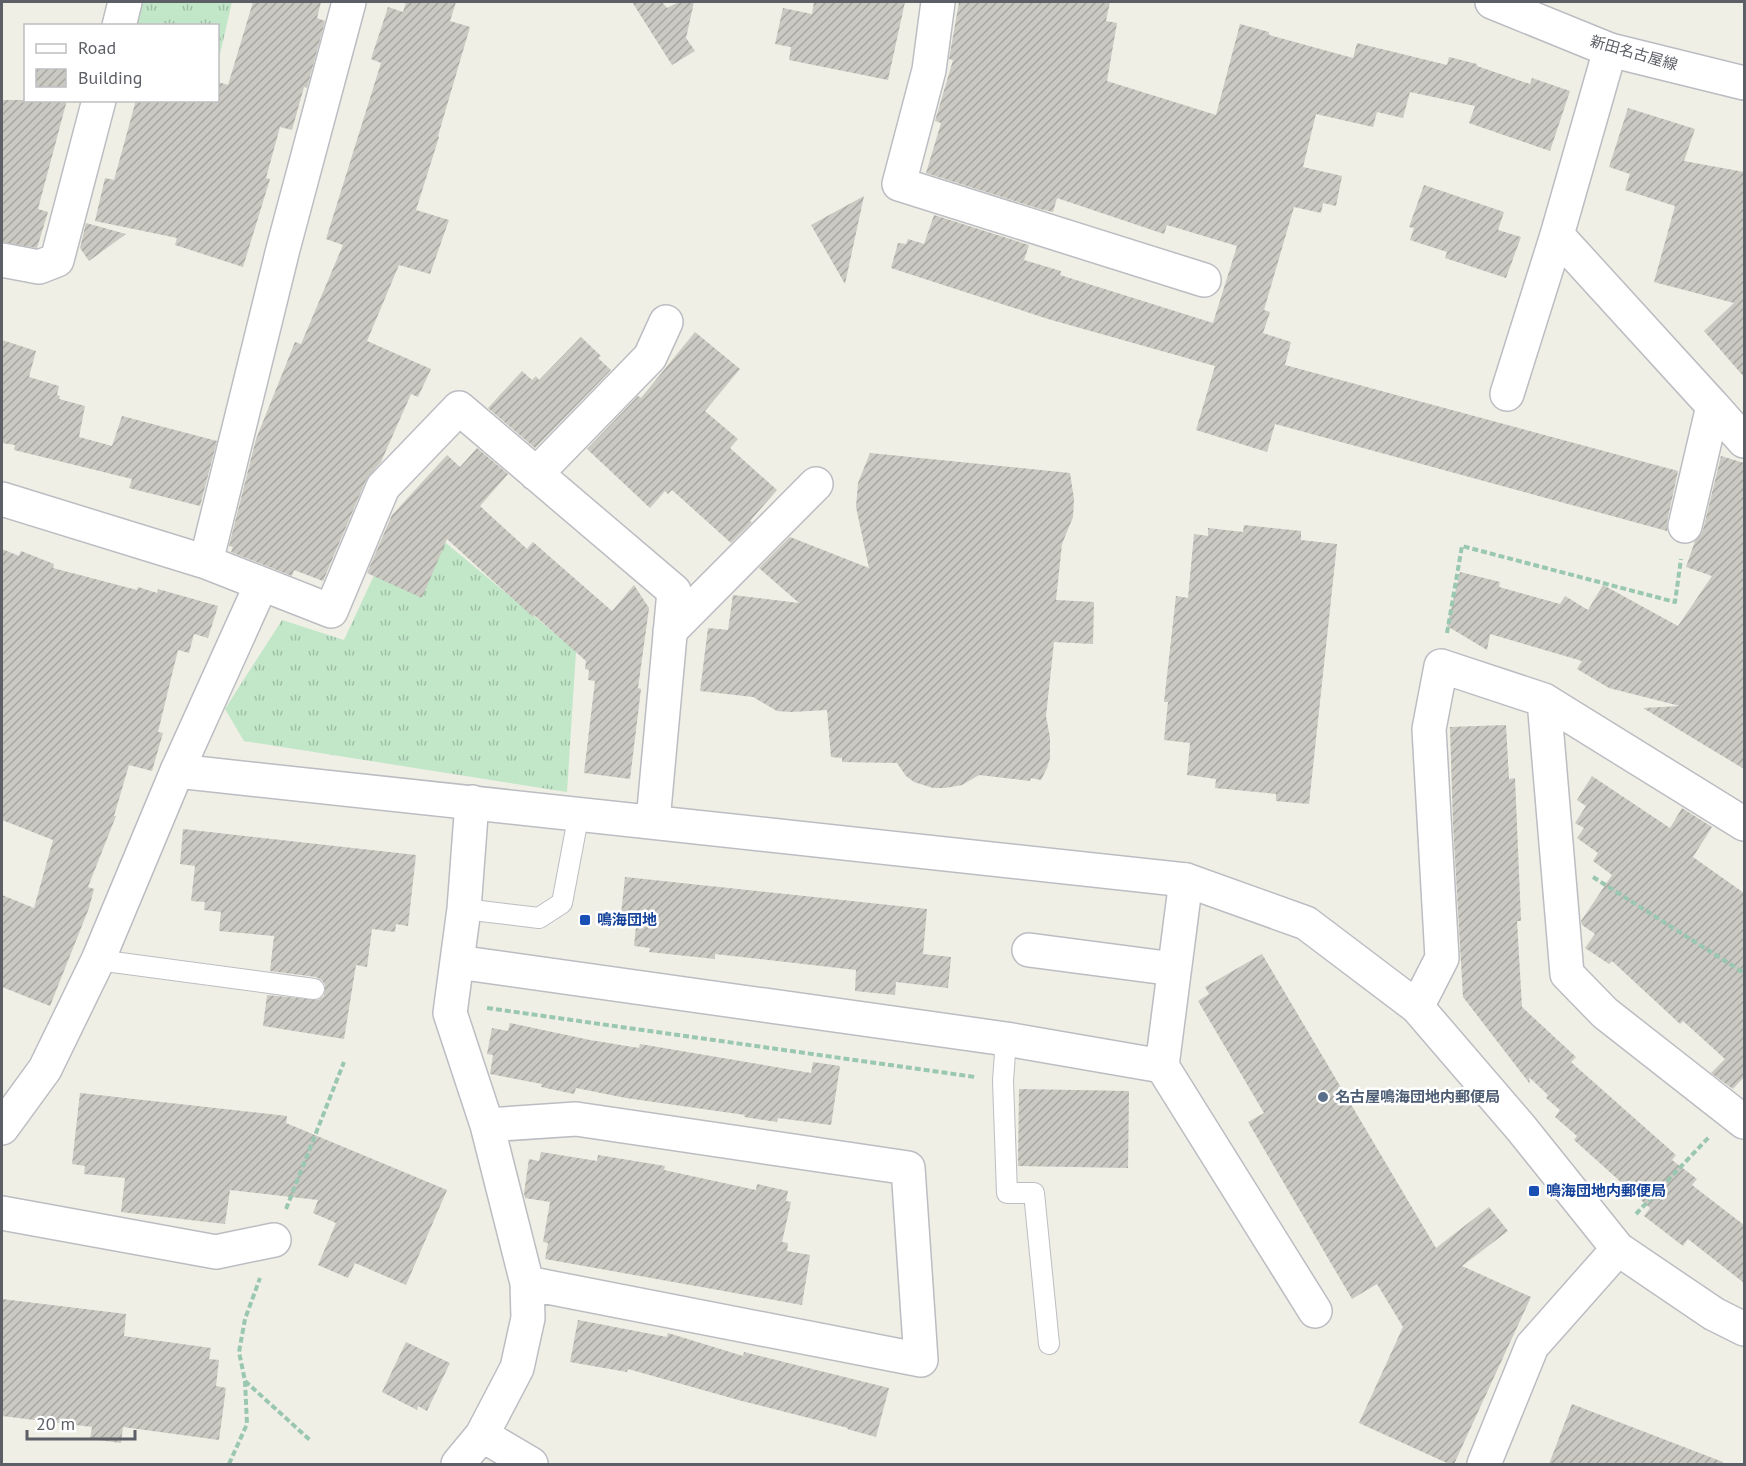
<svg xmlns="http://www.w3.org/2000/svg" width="1746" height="1466" viewBox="0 0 1746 1466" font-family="'PT Sans','Noto Sans JP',sans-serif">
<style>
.grass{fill:url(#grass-tufts)}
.building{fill:url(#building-hatch)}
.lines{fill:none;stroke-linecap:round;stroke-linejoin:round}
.service-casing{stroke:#bcbdc3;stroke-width:22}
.minor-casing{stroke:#bcbdc3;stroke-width:36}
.tertiary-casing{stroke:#bcbdc3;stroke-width:36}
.secondary-casing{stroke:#babcc2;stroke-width:36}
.path{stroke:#9ac7b0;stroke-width:4;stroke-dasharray:6 3;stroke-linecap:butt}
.service{stroke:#fff;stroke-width:20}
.minor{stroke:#fff;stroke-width:33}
.tertiary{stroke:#fff;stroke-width:33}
.secondary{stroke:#fff;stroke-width:33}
.transit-dot{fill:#1a4fb4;stroke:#fff;stroke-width:2}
.service-dot{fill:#5c6f8a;stroke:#fff;stroke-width:2}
.labels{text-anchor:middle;stroke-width:5;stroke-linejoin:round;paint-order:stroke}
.street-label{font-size:15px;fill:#5c5f65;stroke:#fff}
.transit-label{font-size:15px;font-weight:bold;fill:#164399;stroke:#fff;text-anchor:start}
.service-label{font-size:15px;font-weight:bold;fill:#4e5e75;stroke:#fff;text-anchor:start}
</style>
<defs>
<pattern id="grass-tufts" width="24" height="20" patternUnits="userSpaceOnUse" patternTransform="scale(1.5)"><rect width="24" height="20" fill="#c1e6c8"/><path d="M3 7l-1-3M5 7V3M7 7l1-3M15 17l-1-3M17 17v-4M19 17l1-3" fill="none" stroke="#a0bea6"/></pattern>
<pattern id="building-hatch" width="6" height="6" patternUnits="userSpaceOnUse" patternTransform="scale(1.5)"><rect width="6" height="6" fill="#cac9c2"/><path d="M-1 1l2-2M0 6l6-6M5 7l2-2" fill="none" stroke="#a7a6a1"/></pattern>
</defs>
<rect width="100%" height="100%" fill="#efefe5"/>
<!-- grass -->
<path class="grass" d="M142,2H232L220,54L218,53V26H136Z
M405,509L576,651L567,792L244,741L225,709L282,620L344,640Z"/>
<!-- building -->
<path class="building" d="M253,2H321L317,18L325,21L307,88L304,87L292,130L280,127L266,178L270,179L243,267L175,245L177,238L95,221L105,178L114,180L136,100H218V82L228,85Z
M406,2H456L450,21L470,27L438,136L439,137L416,210L449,220L430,274L399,265L367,341L431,369L418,397L411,394L381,462L366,480L323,581L294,570L292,576L231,552L233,547L229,546L256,439L295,342L301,344L343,245L326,239L381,63L371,59L388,7L403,12Z
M632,2H662L667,8L679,2H694L686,38L695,51L672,65Z
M814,2H905L888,80L789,60L791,47L775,44L783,8L812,14Z
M959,2H1110L1106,21L1117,23L1107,81L1216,115L1240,24L1269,32V35L1353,58L1357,43L1447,65L1449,57L1477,64V66L1530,84L1532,78L1570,91L1550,151L1469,123L1475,106L1410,92L1403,118L1377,112L1373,127L1316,114L1303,167L1342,176L1336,206L1323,203L1321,213L1294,207L1264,310L1270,312L1263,333L1291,342L1285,365L1678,471L1667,522V531L1275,424L1267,452L1196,430L1215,366L1048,319L891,268L898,243L906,244L908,239L924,244L934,215L1029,245L1024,260L1061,271L1060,275L1213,323L1237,246L1167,225L1164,234L1057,198L1053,212L1040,209L926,173L941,123L935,121L953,60L949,59Z
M2,100H67L38,209L48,212L37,248L2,242Z
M1628,108L1695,129L1684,161L1744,172V377L1704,331L1734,303L1654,282L1675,206L1625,190L1630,174L1609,167Z
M1424,185L1504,212L1498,230L1521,237L1506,278L1445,258L1447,252L1410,240L1414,228L1409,227Z
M864,196L845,284L811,225Z
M86,223L126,234L89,261L80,248Z
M695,332L740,369L705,411L738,439L730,448L777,490L750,521L752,522L731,543L672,490L668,494L665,491L650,508L587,449L638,396L641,398Z
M581,337L601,356L598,358L611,370L535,448L488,408L522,371L532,380L536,376L539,380Z
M2,340L36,351L29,377L59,386L57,395L60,396L59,399L85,406L79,437L112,446L122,416L217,441L200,506L129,488L132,479L14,450L15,445L2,443Z
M477,448L508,474L480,506L527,549L533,542L612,611L634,585L649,608L638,688L641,689L630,779L584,773L595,681L588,680L589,670L585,669L586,661L534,615L533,617L447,539L422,598L367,573L392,515L447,455L460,467Z
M870,453L1070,473L1074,499L1073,517L1062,544L1056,600L1094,602L1093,644L1054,642L1046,716L1050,738V758L1047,768L1041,780L1031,778L1030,781L979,775L962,785L945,788H933L914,782L906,776L897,763L842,762V758L831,757L827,710L791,712L777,711L753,697L700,691L708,628L728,630L733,595L799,603L759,568L790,537L869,568L856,507L858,483Z
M1721,456L1744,463V769L1643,708L1680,706L1609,688L1577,669L1582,661L1490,634L1487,650L1447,626L1460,572L1500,582L1499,587L1560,604L1565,596L1588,610L1603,585L1678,626L1712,576L1686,567L1695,541L1703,530Z
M1244,525L1301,531V540L1337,544L1309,804L1276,801V794L1215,788L1216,779L1187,775L1190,743L1164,740L1168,702H1164L1176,596L1188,598L1194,534L1208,536V528L1243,532Z
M2,549L19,556L21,551L54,564L53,568L137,590L138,587L157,593L158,589L218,606L208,638L194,634L189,653L178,650L158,732L163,733L152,771L129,765L114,816H116L88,887L94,889L89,908L50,1006L2,987V895L34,908L53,840L2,820Z
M1506,725L1509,779L1515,778L1521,921H1517L1522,1007L1576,1057L1571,1062L1676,1155L1672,1160L1697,1179L1692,1185L1744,1225V1283L1688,1239L1683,1246L1644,1216L1650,1208L1574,1140L1577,1136L1555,1117L1560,1110L1546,1098L1548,1095L1529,1077L1530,1084L1463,997L1453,824L1450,727Z
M1592,776L1670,828L1682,808L1712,827L1693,857L1744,893V1077L1733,1089L1711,1073L1725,1059L1683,1021L1680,1024L1612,961L1609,964L1585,948L1595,934L1582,925L1581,921L1612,875L1593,861L1598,853L1577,838L1584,828L1575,823L1586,806L1577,800Z
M183,829L416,855L408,926L396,924L395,932L372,929L367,967L356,965L344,1039L263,1026L267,995L318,1000L324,996L325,985L322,980L316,977L270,971L274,936L219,931L221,912L204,910L205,902L191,901L195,866L180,864Z
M625,877L927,909L923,954L951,957L948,988L896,982L895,995L855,991L856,970L715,954V959L649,952L650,948L634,946L637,916L621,914Z
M1262,954L1436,1248L1489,1207L1508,1231L1462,1266L1531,1297L1454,1464H1449L1359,1423L1403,1327L1377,1284L1352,1299L1248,1122L1264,1113L1198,1001L1209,994L1205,987Z
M510,1023L590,1040L639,1048L640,1044L811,1073L813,1062L840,1066L831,1125L778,1118L777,1122L744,1117L745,1115L626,1098L576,1088L574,1094L541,1087L542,1084L490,1074L493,1055L487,1054L492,1028L508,1031Z
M1019,1089L1129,1091L1128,1168L1018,1166Z
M80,1093L287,1116L286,1123L447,1190L406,1285L355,1263L348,1278L318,1265L336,1223L313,1213L318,1200L230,1190L225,1224L121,1212L125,1178L84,1174L85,1166L72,1164Z
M541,1152L597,1161L598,1155L665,1166L664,1170L756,1190L757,1184L788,1191L786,1201L791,1202L782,1242L788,1243L787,1251L810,1255L802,1305L545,1259L548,1243L543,1242L550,1202L525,1198L524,1193L529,1159L539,1161Z
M2,1299L126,1314L124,1336L211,1348L209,1359L219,1360L216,1386L226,1388L219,1440L123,1427L121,1443L90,1439L92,1427L2,1416Z
M578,1320L667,1337L668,1333L743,1356L744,1352L889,1388L876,1437L847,1429L848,1428L742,1401L628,1369L627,1372L570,1362Z
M406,1342L450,1363L427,1411L418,1406L417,1410L382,1392Z
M1572,1404L1723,1462L1722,1464H1549Z"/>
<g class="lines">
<!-- service casing -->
<g class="service-casing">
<path id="service" d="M464,909L539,918L562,903L579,813
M98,960L314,989
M1006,1039L1003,1081L1007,1193H1034L1049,1344"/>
</g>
<!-- minor casing -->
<g class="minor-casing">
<path id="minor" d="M938,2L929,70L899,184L1204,280
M119,26L125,2
M1610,50L1557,235L1713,406L1685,526
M2,260L39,267L57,260L99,100
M1507,394L1557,235
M1713,406L1744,441
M536,474L650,357L666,322
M2,499L206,562L331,611L383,487L459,408L674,591L653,821
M206,562L283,249L349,2
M670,631L816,484
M1544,700L1567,974L1605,1013L1744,1122
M1029,950L1174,969
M457,962L1006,1039L1162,1066L1186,880
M1417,1007L1442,958L1429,729L1441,666L1544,700L1744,824
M1162,1066L1315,1311
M487,1125L576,1119L908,1168L921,1360L527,1283
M2,1128L45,1069L98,960L177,771L261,585
M2,1213L216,1252L274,1240
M482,1435L531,1464
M458,1464L482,1435L517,1368L528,1318L527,1283L487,1125L450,1013L464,909L472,802
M1484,1464L1532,1346L1618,1249"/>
</g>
<!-- tertiary casing -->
<g class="tertiary-casing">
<path id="tertiary" d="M177,771L1186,880L1306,923L1417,1007L1521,1128L1618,1249L1714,1314L1744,1329"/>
</g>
<!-- secondary casing -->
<g class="secondary-casing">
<path id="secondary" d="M1492,2L1610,50L1744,83"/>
</g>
<!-- path -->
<path class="path" d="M1447,633L1462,546L1675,602L1681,559
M1593,877L1744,973
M487,1008L975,1077
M286,1209L344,1062
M1636,1214L1709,1137
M245,1381L311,1441
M229,1464L247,1424L245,1381L239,1352L245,1319L260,1278"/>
<!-- service -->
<use href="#service" class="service"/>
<!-- minor -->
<use href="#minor" class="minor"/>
<!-- tertiary -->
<use href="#tertiary" class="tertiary"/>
<!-- secondary -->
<use href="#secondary" class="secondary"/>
</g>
<!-- markers -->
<g class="transit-dot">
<rect x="579" y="914" width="12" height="12" rx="3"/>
<rect x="1528" y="1185" width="12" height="12" rx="3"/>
</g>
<circle class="service-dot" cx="1323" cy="1097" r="6"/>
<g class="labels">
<!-- street labels -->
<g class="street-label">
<text transform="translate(1634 53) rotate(16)" y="5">新田名古屋線</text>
</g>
<!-- transit labels -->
<g class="transit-label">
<text x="597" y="925">鳴海団地</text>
<text x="1546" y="1196">鳴海団地内郵便局</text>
</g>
<!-- service labels -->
<g class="service-label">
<text x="1335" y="1102">名古屋鳴海団地内郵便局</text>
</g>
</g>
<!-- border -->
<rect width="1746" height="1466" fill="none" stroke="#5c5f65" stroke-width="6"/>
<!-- legend -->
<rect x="24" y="24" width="195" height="78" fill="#ffffff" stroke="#bebfc1" stroke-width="1.5"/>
<rect x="36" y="44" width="30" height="9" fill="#ffffff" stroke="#bebfc1" stroke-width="1.5"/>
<text x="78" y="54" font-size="18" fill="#5c5f65">Road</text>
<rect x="36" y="69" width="30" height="18" fill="url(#building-hatch)" stroke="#bebfc1" stroke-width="1.5"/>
<text x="78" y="84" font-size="18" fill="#5c5f65">Building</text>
<!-- scale -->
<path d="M27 1430v9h108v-9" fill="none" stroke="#5c5f65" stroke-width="3"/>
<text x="36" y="1430" font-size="18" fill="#5c5f65" stroke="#ffffff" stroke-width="4.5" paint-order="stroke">20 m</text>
</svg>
